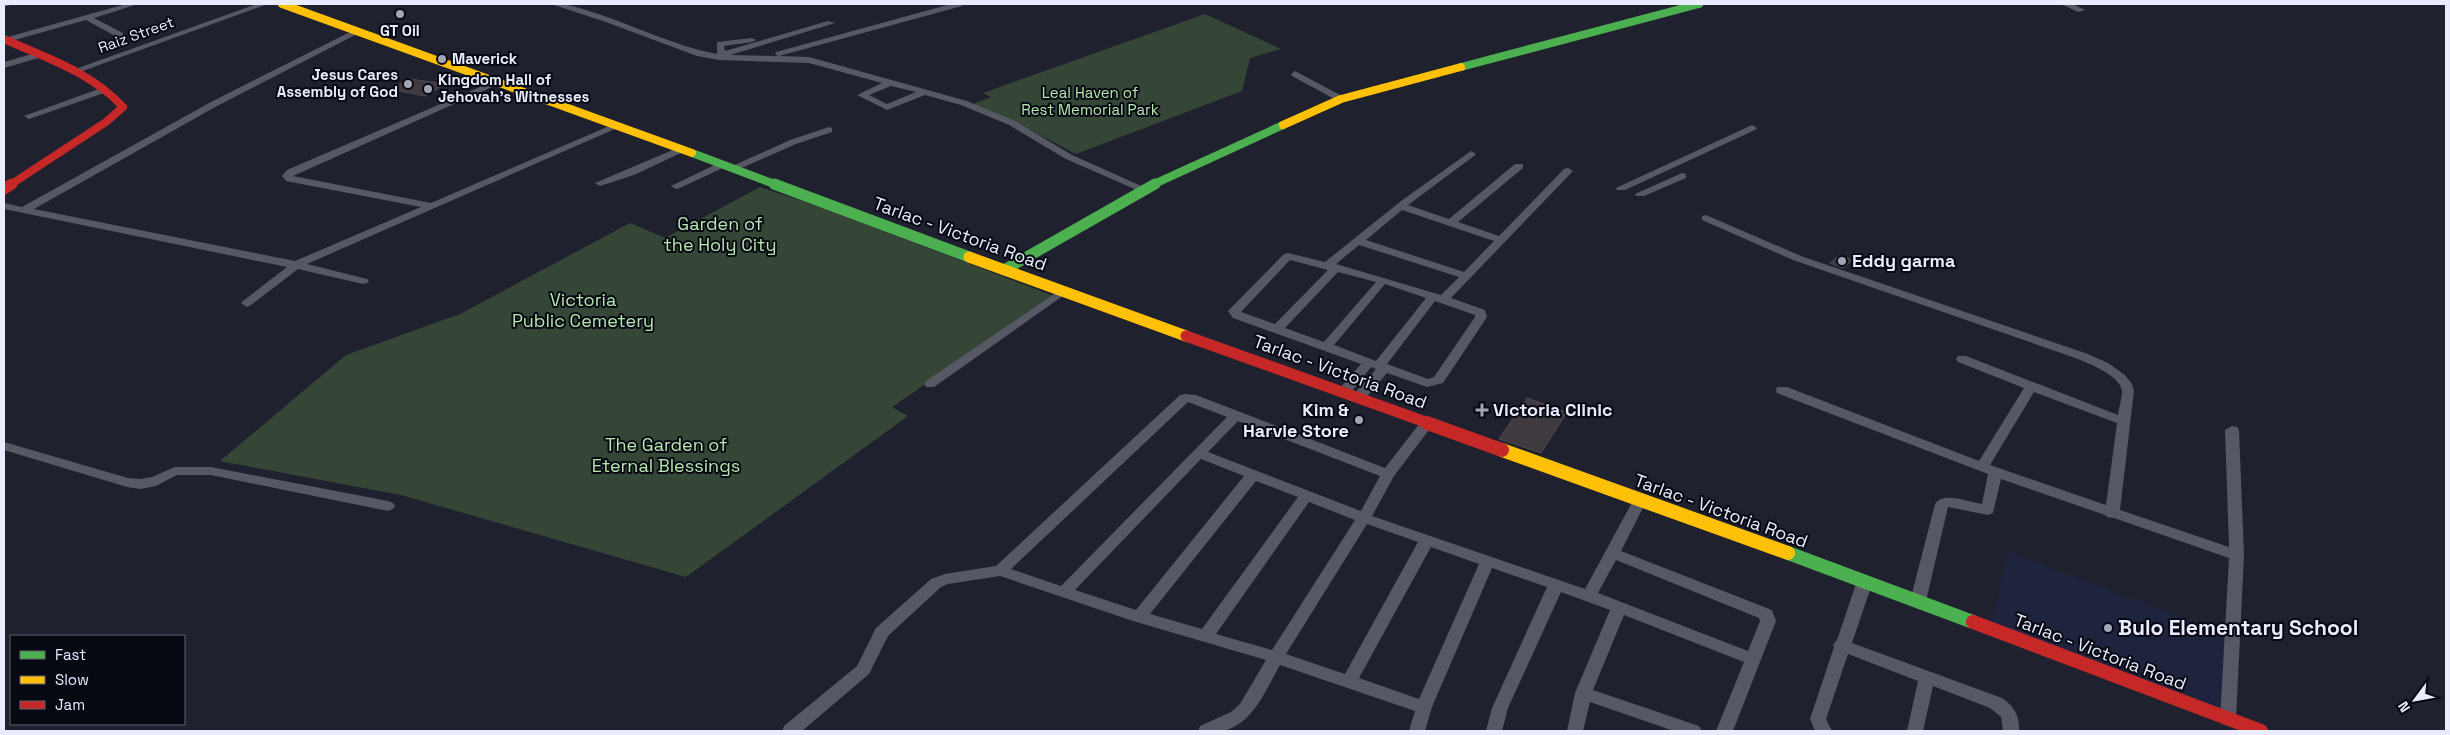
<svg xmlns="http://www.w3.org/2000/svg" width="2450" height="735" viewBox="0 0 2450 735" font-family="'Space Grotesk',sans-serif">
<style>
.built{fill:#1f243e}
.green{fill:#364636}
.building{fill:#3f3a3f;stroke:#4c484e}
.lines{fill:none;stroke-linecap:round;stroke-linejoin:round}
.street{fill:#565863;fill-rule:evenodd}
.fast-far2{stroke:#4caf50;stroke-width:8}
.fast-far1{stroke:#4caf50;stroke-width:11}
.fast{stroke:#4caf50;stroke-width:14}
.slow-far2{stroke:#ffc107;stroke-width:8}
.slow-far1{stroke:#ffc107;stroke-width:11}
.slow{stroke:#ffc107;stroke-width:14}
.jam-far2{stroke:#c62828;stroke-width:8}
.jam-far1{stroke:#c62828;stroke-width:11}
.jam{stroke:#c62828;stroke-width:14}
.poi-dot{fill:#a2a5b4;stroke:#060812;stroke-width:2}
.labels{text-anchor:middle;stroke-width:4;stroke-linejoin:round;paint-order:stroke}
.far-poi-label{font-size:15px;font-weight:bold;fill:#e8ecfc;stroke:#060812;text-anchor:start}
.far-street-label{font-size:15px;fill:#e8ecfc;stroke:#060812}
.far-park-label{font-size:15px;fill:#b7e7ae;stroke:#060812}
.park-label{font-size:18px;fill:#b7e7ae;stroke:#060812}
.street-label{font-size:18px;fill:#e8ecfc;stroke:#060812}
.poi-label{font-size:18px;font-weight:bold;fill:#e8ecfc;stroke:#060812;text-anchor:start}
.near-poi-label{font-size:21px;font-weight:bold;fill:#e8ecfc;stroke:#060812;text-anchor:start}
</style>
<rect width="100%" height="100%" fill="#1f212e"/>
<!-- built -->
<path class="built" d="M2008,552L2225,634L2223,711L1992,623Z"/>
<!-- green -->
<path class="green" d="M1205,14L1281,49L1250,58L1242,91L1076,154L1015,122L973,104L991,97L983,93Z
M760,187L823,208L1054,296L892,407L908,416L686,577L401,495L220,461L346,355L460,314L630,223L665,238Z"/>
<!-- building -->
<path class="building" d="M410,79L446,84L425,96L389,89Z
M1840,255L1853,260L1843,268L1830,263Z
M1527,398L1567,412L1541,453L1499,439Z"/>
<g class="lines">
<!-- street -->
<path class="street" d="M4,4H13L4,7Z
M126,4H138L94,18L123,33V37H117L86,20L4,43V38Z
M257,4H268L77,73L70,71Z
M551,4C565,3 579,8 592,12C634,25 674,46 717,54V42L752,38L756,40L752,42L724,46L725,51L828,21L835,23L730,55L778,56L775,54L776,52L951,4H963L962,6L779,56L809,57L967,101L1015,121L1072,155L1148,189L1143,192L1139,191L1066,159L1009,125L961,105L925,95L887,110L857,95L882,83L809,63L719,60L697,56L603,21ZM891,86L916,92L887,104L869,95Z
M2061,4H2072L2085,10L2078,12Z
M354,30L361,32L217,106L34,209L295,261L421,207L286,181L282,176L287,170L494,81L501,83L293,176L431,203L616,123H622L624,125L307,264L367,279L369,281L367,283L363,284L298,269L251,305L247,307L241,303L243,301L287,267L4,209V203L22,207L211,102Z
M39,52L43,55L42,57L4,68V62Z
M1295,71L1344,97L1346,99L1338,101L1292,76L1291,74Z
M104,87L107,88V92L32,118L29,119L24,116Z
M1752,125L1757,128L1755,130L1625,190H1617L1616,188Z
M829,127L832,128V132L796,144L737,170H729L728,168L790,140Z
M682,146L685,147V151L634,175L600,186L595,183Z
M1471,151L1476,154L1474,156L1408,205L1449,219L1515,164H1523V168L1458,222L1499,236L1564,169L1568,168L1573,171L1451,298L1485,310L1487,317L1443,383L1427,387L1387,373L1364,400H1354L1353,397L1354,394L1376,369L1371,367L1349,395H1339L1338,392L1339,389L1361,364L1233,318L1228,311L1284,254L1288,253L1325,262L1401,201ZM1402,210L1494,241L1464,272L1366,240ZM1359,245L1459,277L1441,295L1336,264ZM1290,260L1328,270L1275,324L1241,312ZM1338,272L1376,282L1324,342L1285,328ZM1385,284L1426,298L1376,361L1334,345ZM1435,301L1475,315V317L1434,377L1428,379L1387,364Z
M723,161L727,162V166L680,188L676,189L671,186Z
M1682,173L1686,174V178L1644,196H1636L1635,194Z
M1706,215L1801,256L2088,354L2108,363L2125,375L2132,384L2134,391L2120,510L2229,547L2225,430L2232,426L2237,427L2239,430L2244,555L2236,719L2234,724L2228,726L2222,724L2220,719L2229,558L2114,518L2107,517L2105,515L2001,479L1993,513L1988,515L1948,507L1926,601L1923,605L1918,607L1913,605L1910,601L1935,504C1943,491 1969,502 1982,504L1988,474L1777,393L1776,390L1777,387H1787L1979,461L2024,388L1958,362L1956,359L1958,356H1966L2118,415C2119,407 2122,398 2122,391C2120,373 2078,359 2064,354L1793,260L1702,220V216ZM2034,392L2117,423L2106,505L1990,465Z
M1063,288L1067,289L1069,291L1067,293L934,387H926L924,384L926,381Z
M1185,394L1196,395L1385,468L1423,419H1433L1435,422L1394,476L1372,516L1585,589L1635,497H1645L1647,500L1621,551L1772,610L1776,621L1733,731H1716L1744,662L1624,615L1593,690L1699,726L1702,731H1674L1590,702L1583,731H1567L1575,693L1610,610L1561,592L1508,708L1502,731H1486L1492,708L1547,587L1492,568L1432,707L1425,731H1409L1415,711L1280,665C1266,689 1253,725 1222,731C1214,733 1205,731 1198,731L1200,726L1231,712L1240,704L1266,660L1133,621L1000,576L948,584L941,587L888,636L869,674L802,731H782L784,726L857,666L876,628L931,579L945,574L996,566L1180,395ZM1188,402L1227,417L1061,586L1011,569ZM1238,421L1380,476L1361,511L1208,452ZM1201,459L1244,476L1136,610L1075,590ZM1256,481L1298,497L1202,629L1150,614ZM1309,502L1355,520L1272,650L1216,634ZM1367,524L1418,542L1345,674L1286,654ZM1431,547L1479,564L1419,699L1359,678ZM1616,560L1759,618L1760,621L1748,651L1598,593Z
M4,442L128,478L140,479L152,477L175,467H211L388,501L393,503L395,506L393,509L388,511L211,475H177L156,486L140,489L127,487L4,450Z
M1865,576L1870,577L1873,581L1852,643L2002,698C2014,706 2020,716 2019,731H2003L2001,717L1990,708L1933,686L1923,731H1907L1918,681L1848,654L1826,719L1832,731H1815L1810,719L1834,647L1833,645L1837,640L1857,581L1860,577Z"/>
<!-- fast-far2 -->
<path class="fast-far2" d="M1461,67L1699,4
M692,153L777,185
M1152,185L1283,125"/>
<!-- fast-far1 -->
<path class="fast-far1" d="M774,184L969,257
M1004,270L1155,184"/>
<!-- fast -->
<path class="fast" d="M1788,553L1973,622"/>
<!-- slow-far2 -->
<path class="slow-far2" d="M282,4L692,153
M1283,125L1341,99L1461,67"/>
<!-- slow-far1 -->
<path class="slow-far1" d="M969,257L1186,336"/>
<!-- slow -->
<path class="slow" d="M1502,450L1788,553"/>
<!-- jam-far2 -->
<path class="jam-far2" d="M4,39C46,58 91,72 123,107L106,122L10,185"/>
<!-- jam-far1 -->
<path class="jam-far1" d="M4,189L12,184
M1186,336L1431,424"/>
<!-- jam -->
<path class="jam" d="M1427,423L1502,450
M1973,622L2261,731"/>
</g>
<!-- markers -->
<g class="poi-dot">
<circle cx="400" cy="14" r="5"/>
<circle cx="442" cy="59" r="5"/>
<circle cx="408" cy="84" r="5"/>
<circle cx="428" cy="89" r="5"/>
<circle cx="1842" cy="261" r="5"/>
<path d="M1479.5 402.5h5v5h5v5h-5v5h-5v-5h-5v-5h5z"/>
<circle cx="1359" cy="420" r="5"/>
<circle cx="2108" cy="628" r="5"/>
</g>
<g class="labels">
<!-- far-poi labels -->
<g class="far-poi-label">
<text x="400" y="36" text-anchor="middle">GT Oil</text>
<text x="452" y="64">Maverick</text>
<text x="398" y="80" text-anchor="end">Jesus Cares<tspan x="398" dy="17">Assembly of God</tspan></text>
<text x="438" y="85">Kingdom Hall of<tspan x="438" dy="17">Jehovah's Witnesses</tspan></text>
</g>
<!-- far-street labels -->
<g class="far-street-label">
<text transform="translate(136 35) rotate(-20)" y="5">Raiz Street</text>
</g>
<!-- far-park labels -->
<g class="far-park-label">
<text x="1090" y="98">Leal Haven of<tspan x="1090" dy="17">Rest Memorial Park</tspan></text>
</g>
<!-- park labels -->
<g class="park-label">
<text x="720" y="230">Garden of<tspan x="720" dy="21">the Holy City</tspan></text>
<text x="583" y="306">Victoria<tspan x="583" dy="21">Public Cemetery</tspan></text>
<text x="666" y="451">The Garden of<tspan x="666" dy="21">Eternal Blessings</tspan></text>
</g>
<!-- street labels -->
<g class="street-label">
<text transform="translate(960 234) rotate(20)" y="6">Tarlac - Victoria Road</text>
<text transform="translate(1340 372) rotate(20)" y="6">Tarlac - Victoria Road</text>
<text transform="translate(1721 511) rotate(20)" y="6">Tarlac - Victoria Road</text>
<text transform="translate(2100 652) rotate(21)" y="6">Tarlac - Victoria Road</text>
</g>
<!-- poi labels -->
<g class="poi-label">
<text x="1852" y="267">Eddy garma</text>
<text x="1349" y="416" text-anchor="end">Kim &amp;<tspan x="1349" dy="21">Harvie Store</tspan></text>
<text x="1493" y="416">Victoria Clinic</text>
</g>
<!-- near-poi labels -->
<g class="near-poi-label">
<text x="2118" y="635">Bulo Elementary School</text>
</g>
</g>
<!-- border -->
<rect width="2450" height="735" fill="none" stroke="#e8ecfc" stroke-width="10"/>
<!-- legend -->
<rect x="10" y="635" width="175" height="90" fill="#060812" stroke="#606370"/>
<rect x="20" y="651" width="25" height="8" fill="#4caf50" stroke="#606370"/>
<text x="55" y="660" font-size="15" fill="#e8ecfc">Fast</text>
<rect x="20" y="676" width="25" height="8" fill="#ffc107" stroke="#606370"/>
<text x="55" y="685" font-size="15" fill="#e8ecfc">Slow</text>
<rect x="20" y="701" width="25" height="8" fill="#c62828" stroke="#606370"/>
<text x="55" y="710" font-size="15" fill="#e8ecfc">Jam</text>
<!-- north arrow -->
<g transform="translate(2415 700) rotate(238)" stroke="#060812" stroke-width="4" paint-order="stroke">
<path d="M0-4L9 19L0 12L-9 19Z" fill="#e8ecfc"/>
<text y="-8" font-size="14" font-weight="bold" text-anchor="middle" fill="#e8ecfc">N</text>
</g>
</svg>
